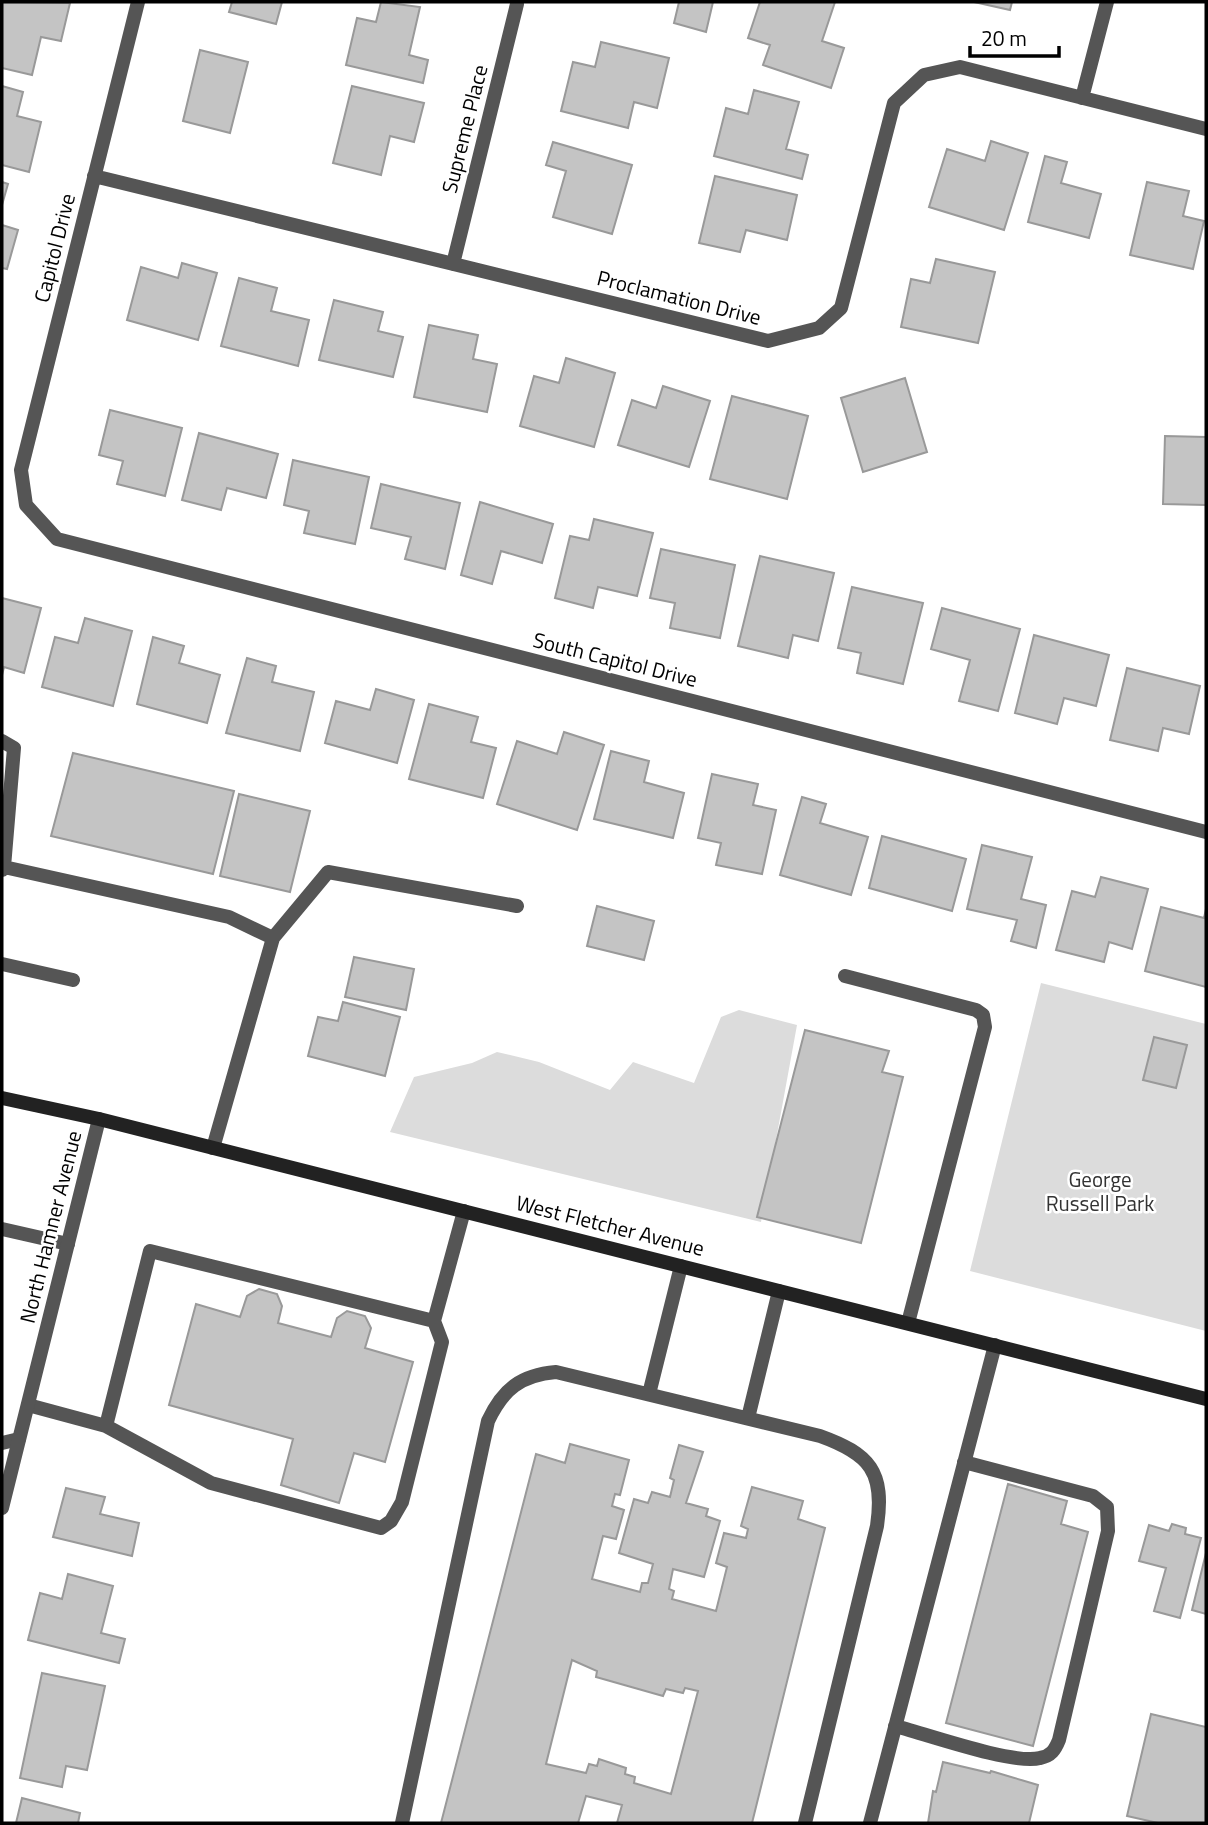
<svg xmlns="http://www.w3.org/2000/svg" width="1208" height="1825" viewBox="0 0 1208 1825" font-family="'Titillium Web',sans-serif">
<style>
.green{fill:#dcdcdc}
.building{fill:#c4c4c4;stroke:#999;stroke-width:2;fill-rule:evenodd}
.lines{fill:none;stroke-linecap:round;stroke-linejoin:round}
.lane{stroke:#555;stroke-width:14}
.street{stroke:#555;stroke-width:14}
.secondary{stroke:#222;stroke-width:14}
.labels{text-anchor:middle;stroke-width:5;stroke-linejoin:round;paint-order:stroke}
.street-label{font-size:21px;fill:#000;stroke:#fff}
.park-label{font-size:21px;fill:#333;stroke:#fff}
</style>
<rect width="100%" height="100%" fill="#fff"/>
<!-- green -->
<path class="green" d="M1041,983L1206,1024V1331L970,1271Z
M739,1010L797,1025L761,1222L390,1132L414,1077L472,1063L497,1052L539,1062L610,1090L633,1062L694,1083L721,1017Z"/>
<!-- building -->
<path class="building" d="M2,2L70,3L61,41L41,37L32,75L2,68Z
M232,2H282L276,24L229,12Z
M381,2L420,7L409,55L428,60L423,83L346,65L357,18L376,22Z
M679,2H713L706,32L674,23Z
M760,2H835L822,41L844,48L831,88L763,65L770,45L748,38Z
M974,2H1012L1010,10Z
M601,42L669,58L657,108L634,102L628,128L561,111L573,62L595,67Z
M200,50L248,62L230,133L183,121Z
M2,86L23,92L17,116L41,122L29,172L2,165Z
M352,86L424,103L414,142L390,136L381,175L333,163Z
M754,90L799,102L786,149L808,155L802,179L714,156L726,108L748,114Z
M991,141L1028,153L1004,230L929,207L947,149L985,161Z
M553,142L632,165L612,234L553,217L566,171L546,165Z
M1045,156L1067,162L1061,183L1101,194L1089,238L1028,222Z
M715,176L797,195L787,240L746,230L740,252L699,243Z
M2,182L8,184L2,205Z
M1147,182L1189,191L1183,216L1204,221L1193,269L1130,255Z
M2,225L18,230L7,269L2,268Z
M936,259L995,272L978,343L901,327L911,279L930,283Z
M182,263L217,273L198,340L127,320L141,267L178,278Z
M239,278L277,288L271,311L309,320L298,366L221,346Z
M334,300L383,312L378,331L403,337L393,377L319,360Z
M429,325L478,335L473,359L497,364L487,412L414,397Z
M566,358L615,373L594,447L520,426L534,376L559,383Z
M905,378L927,452L863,472L841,398Z
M663,386L710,401L689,467L618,445L632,400L656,408Z
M732,396L808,416L787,499L710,479Z
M110,410L182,428L165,496L117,484L123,461L99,455Z
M199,433L278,454L266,498L227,488L221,510L182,500Z
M1165,436L1206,437V505L1163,504Z
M293,460L369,477L355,544L304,533L309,511L284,505Z
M381,484L460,503L445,569L405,559L411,537L371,528Z
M480,502L553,524L542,563L501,551L492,584L461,575Z
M594,519L653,533L637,596L598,587L593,608L555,598L570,536L589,540Z
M661,549L735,565L720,638L670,628L675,603L650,598Z
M760,556L834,573L818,641L793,635L788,658L738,646Z
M852,587L923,603L903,684L857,673L861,653L838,648Z
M2,598L41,608L24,673L4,667L2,675Z
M942,608L1020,629L998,711L959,701L970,660L931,649Z
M85,618L132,631L113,706L42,687L55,637L78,643Z
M1034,635L1109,655L1096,706L1064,698L1057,724L1015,713Z
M153,637L184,646L179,663L220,675L207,723L137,704Z
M247,658L276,666L272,682L314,692L300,751L226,733Z
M1127,668L1200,686L1189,734L1163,728L1158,751L1110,740Z
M376,689L414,700L397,763L325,743L336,701L370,710Z
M429,704L478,717L471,742L496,748L483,798L409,779Z
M564,732L604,745L577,830L497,804L517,741L557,754Z
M611,751L649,761L644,782L684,793L673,838L594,819Z
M73,753L234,791L213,874L51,836Z
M712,774L758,784L753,805L776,810L762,874L716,865L721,843L698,838Z
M239,794L310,811L290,892L220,876Z
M802,797L826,804L820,823L868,837L851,895L780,875Z
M882,836L966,859L952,911L869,888Z
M982,845L1032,857L1021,899L1046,905L1036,948L1011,941L1017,920L967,909Z
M1101,877L1148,889L1132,949L1109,942L1104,962L1056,950L1072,891L1095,897Z
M597,906L654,921L644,960L587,946Z
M1161,907L1204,918L1206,909V987L1145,971Z
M354,957L414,969L406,1010L345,997Z
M343,1002L400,1017L385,1076L308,1056L318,1017L338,1021Z
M805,1030L889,1051L882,1072L903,1077L861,1243L757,1217Z
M1154,1037L1187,1045L1176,1088L1143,1080Z
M259,1289L277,1294L282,1306L278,1323L331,1337L337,1318L347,1311L365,1316L371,1328L365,1348L413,1362L385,1462L354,1453L339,1503L281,1485L293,1439L169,1405L196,1304L240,1317L247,1296Z
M570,1444L629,1460L620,1495L615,1494L612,1506L624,1510L616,1539L603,1536L592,1579L640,1592L642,1583H648L653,1564L619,1553L634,1499L648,1503L652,1492L670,1497L674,1480L670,1478L679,1445L703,1452L686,1503L708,1509L706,1516L720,1521L704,1577L673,1569L669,1589L674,1591L672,1599L716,1611L727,1567L716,1563L724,1533L746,1538L748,1529L741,1526L752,1487L803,1501L798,1519L825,1528L752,1823H617L622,1805L586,1796L578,1823H441L536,1454L565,1463ZM572,1660L597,1671L596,1677L663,1696L666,1689L683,1693L685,1688L698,1691L671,1794L634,1783L635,1777L625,1774L626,1768L599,1759L597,1766L589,1764L586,1773L546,1764Z
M1008,1484L1067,1501L1061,1524L1088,1532L1033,1746L946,1723Z
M66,1488L105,1497L100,1514L139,1523L132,1556L53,1537Z
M1172,1524L1186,1528L1185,1534L1201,1538L1180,1618L1154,1611L1166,1568L1139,1561L1149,1525L1169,1531Z
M1206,1553V1614L1192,1610Z
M68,1574L113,1586L101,1633L125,1639L119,1663L28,1640L40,1593L62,1599Z
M42,1673L105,1686L87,1770L66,1766L62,1787L20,1778Z
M1151,1714L1206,1727V1823H1158L1127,1816Z
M943,1762L990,1773L991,1771L1038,1785L1029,1823H928L933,1791L936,1792Z
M22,1798L80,1813L78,1823H16Z"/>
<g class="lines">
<!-- lane -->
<path class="lane" d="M2,741L14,748L4,867
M2,870L4,867L229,917L273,938
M2,964L73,980
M845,976L976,1010L983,1015L985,1027L908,1323
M213,1148L273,938L328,872L517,906
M2,1229L68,1244
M649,1394L681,1266
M28,1405L106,1426L150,1251L434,1321L464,1211
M748,1418L779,1291
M106,1426L211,1483L381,1528L391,1521L402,1502L442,1342L434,1321
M2,1443L19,1439
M895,1726C926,1734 1013,1765 1040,1758C1051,1756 1055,1750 1059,1740L1108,1531L1107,1507L1093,1496L964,1462
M402,1823L488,1421C503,1389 521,1375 556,1372L820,1436C870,1454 885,1472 877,1526L805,1823
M870,1823L995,1345"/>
<!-- street -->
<path class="street" d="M138,2L21,470L26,505L57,539L1206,832
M1082,98L1107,2
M94,176L768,341L819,328L841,308L894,103L924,75L960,67L1206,129
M453,264L517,4
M2,1508L99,1119"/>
<!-- secondary -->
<path class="secondary" d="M2,1098L99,1119L1206,1399"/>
</g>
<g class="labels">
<!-- street labels -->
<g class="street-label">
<text transform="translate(465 129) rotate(-76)" y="7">Supreme Place</text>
<text transform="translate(55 248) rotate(-76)" y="7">Capitol Drive</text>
<text transform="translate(679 298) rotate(14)" y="7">Proclamation Drive</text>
<text transform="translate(615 660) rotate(14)" y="7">South Capitol Drive</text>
<text transform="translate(610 1226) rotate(14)" y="7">West Fletcher Avenue</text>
<text transform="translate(51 1227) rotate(-76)" y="7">North Hamner Avenue</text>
</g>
<!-- park labels -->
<g class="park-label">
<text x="1100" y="1187">George<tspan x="1100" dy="24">Russell Park</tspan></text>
</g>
</g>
<!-- border -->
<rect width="1208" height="1825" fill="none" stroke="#000000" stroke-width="7"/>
<!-- scale -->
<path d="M970 46v10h89v-10" fill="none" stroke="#000000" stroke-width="3.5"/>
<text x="981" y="46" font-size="21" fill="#000000" stroke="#ffffff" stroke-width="5" paint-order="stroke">20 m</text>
</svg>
